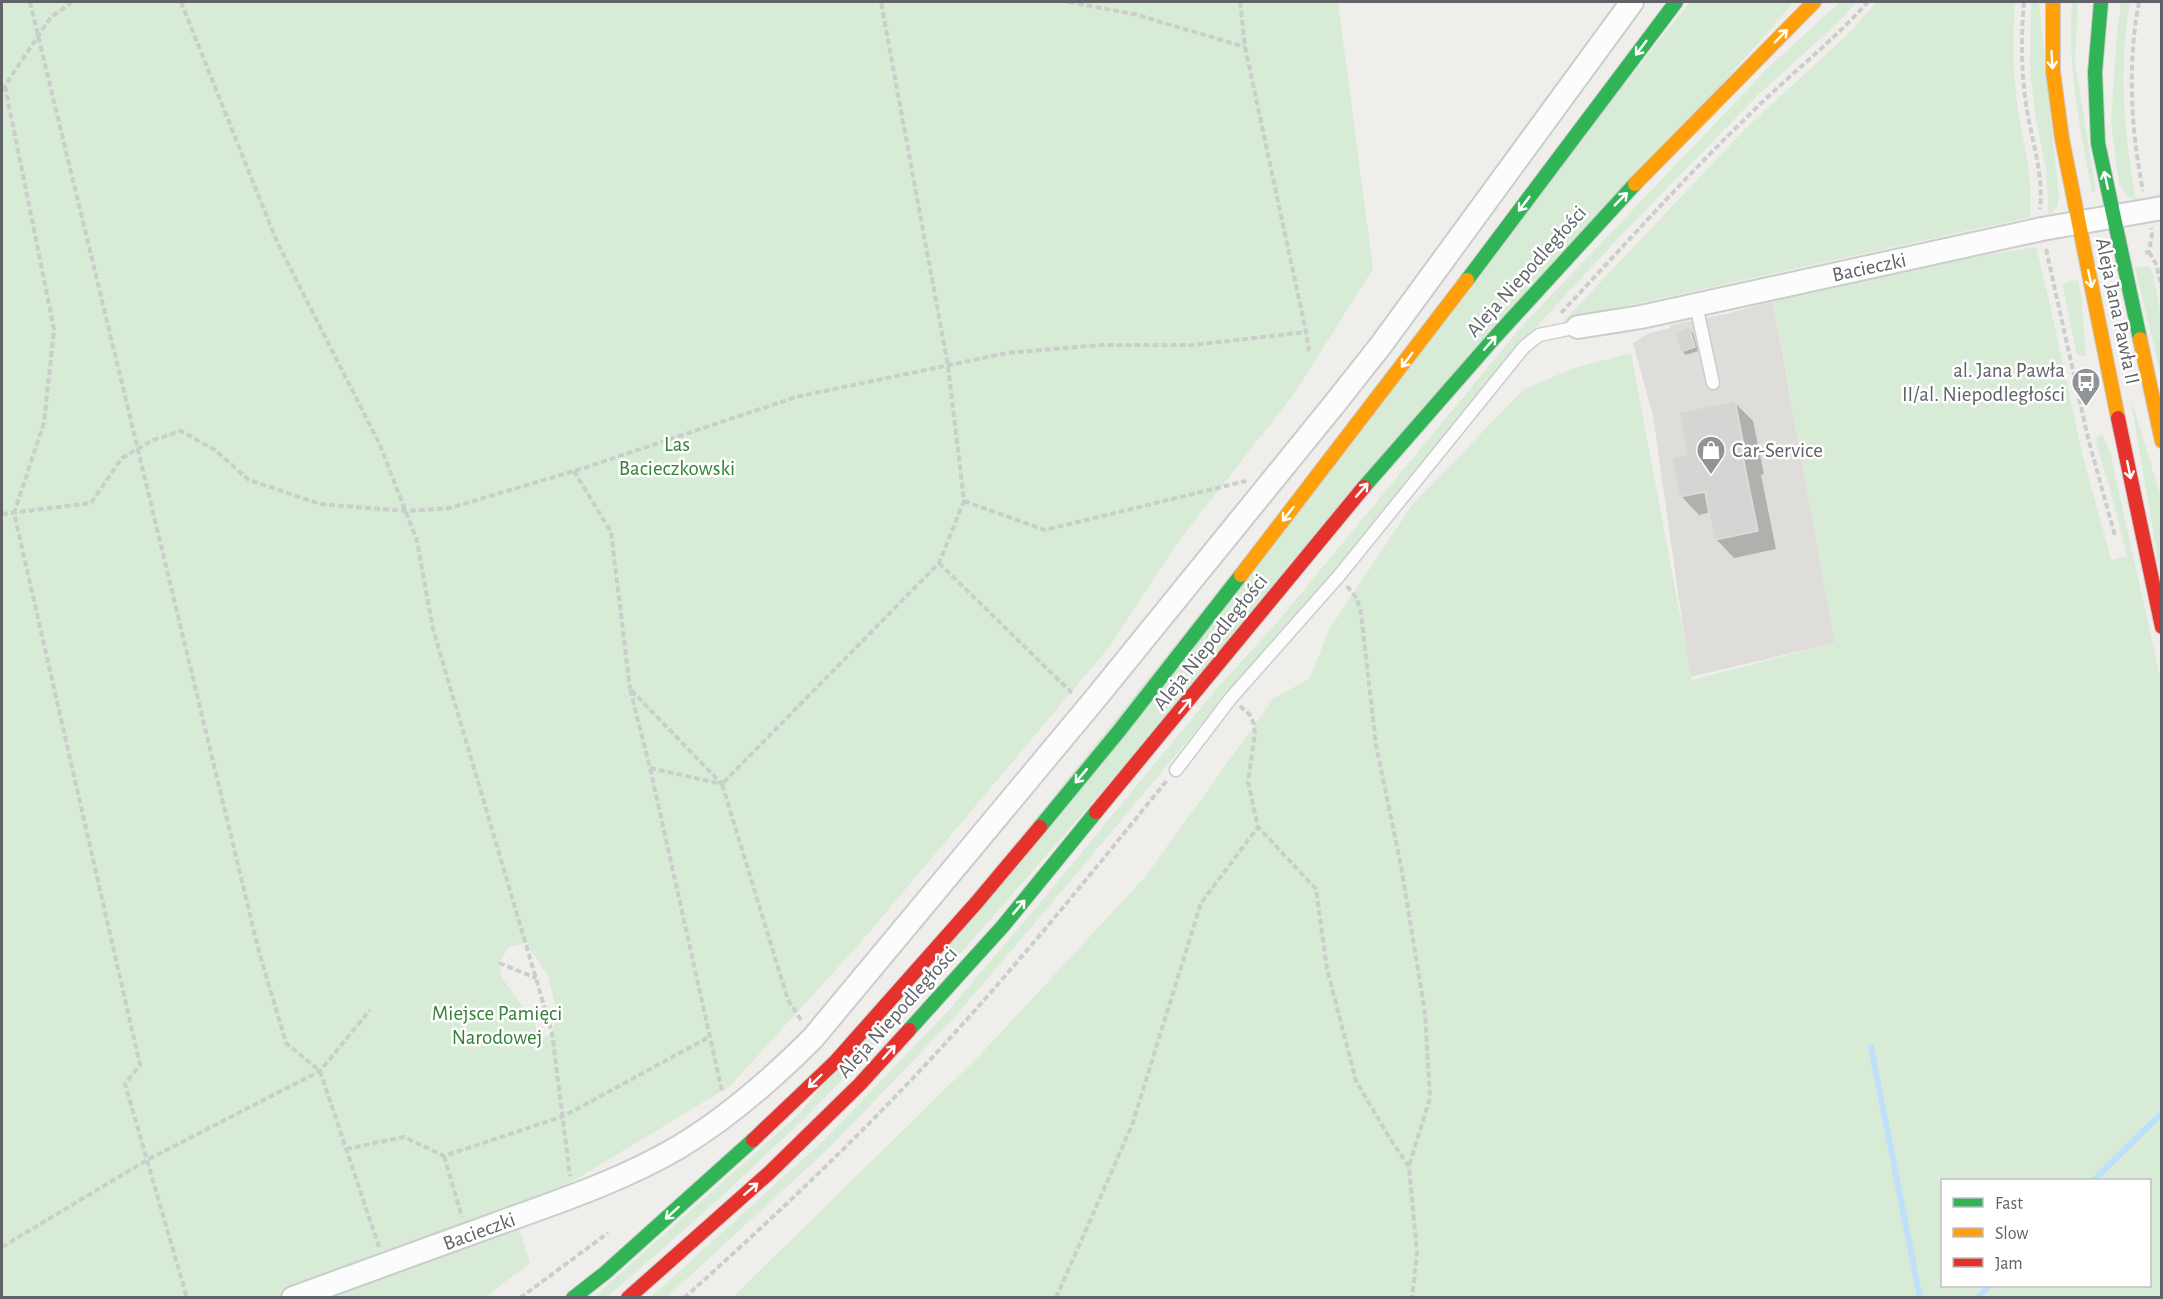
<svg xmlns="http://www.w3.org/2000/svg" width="2163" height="1299" viewBox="0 0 2163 1299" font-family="'Alegreya Sans',sans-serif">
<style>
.industrial{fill:#dfddda}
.green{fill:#d8ebd6;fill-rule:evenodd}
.shadow{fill:#0003}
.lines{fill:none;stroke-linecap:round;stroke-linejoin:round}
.stream{stroke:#bfe0f9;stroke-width:6}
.building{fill:#d6d5d3;stroke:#deddd9;stroke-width:1.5}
.lane-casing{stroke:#cbcccc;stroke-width:15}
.street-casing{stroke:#cbcccc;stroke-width:26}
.fast-casing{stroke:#cacacb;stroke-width:16}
.slow-casing{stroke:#cacacb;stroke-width:16}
.jam-casing{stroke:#cacacb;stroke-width:16}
.path{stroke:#cacfcc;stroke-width:4;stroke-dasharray:6 3;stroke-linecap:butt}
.lane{stroke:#fdfcfc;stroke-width:12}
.street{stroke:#fdfcfc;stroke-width:22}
.fast{stroke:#30b455;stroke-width:14}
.slow{stroke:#ff9f0a;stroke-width:14}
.jam{stroke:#e5322d;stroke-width:14}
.oneway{stroke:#fff}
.labels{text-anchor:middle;stroke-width:5;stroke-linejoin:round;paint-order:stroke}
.street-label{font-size:21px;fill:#5f6368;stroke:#fff}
.poi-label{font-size:21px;fill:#5f6368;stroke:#fff;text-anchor:end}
.park-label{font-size:21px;fill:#348238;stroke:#fff}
</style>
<rect width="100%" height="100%" fill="#efeeea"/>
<!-- industrial -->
<path class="industrial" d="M1773,301L1835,643L1690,677L1653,416L1633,343L1649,333L1670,328V325L1726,314Z"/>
<!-- green -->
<path class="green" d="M2,2H1338L1373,269L1294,394L1178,542L1110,646L861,942L730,1086L515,1216L530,1263L485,1297L2,1298ZM526,943L548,976L557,1011L552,1033L538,1040L535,1023L502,978L499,963L509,947Z
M1690,2H1794L925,994L805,1118L710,1207L607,1297L593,1298L800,1113Z
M1840,2H1857L1831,29L1761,92L1622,234L1528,336L1281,635L1227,694L1051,904L953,1019L831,1146L667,1297L650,1298L826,1138L948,1011L1044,898L1218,687L1275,625L1521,327L1770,66Z
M1877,2H2015C2013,35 2012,69 2017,103C2023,144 2033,173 2030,217L1580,316V320L1561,324L1748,126L1845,37Z
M2031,2H2039L2059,198L2057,207L2049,215L2046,169L2036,120L2030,71Z
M2072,2H2078L2075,63L2096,191L2092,192C2080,128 2067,67 2072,2Z
M2121,2H2130C2118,67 2124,135 2136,200L2130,198L2119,185L2111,121L2117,33Z
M2036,247C2052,310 2065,375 2079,440C2088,480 2101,519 2111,560L2127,556L2110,489L2096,443L2097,437L2102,434L2110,452L2161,681V1297L732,1298L981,1054L1145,877L1274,698L1309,679L1330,628L1412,505L1524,389L1575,368L1631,353L1692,680L1835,643L1773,298L1944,262ZM1942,1180H2150V1286H1942Z
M2149,266L2152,270L2161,315V374L2135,268Z
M2078,280L2081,293L2086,357L2077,355L2063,287L2066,282Z
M2130,396L2161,497V577Z"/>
<!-- shadow -->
<path class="shadow" d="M1689,329L1693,333L1698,351L1686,355L1682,351Z
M1735,403L1753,421L1764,474L1761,475L1776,549L1734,558L1716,539L1711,512L1699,515L1681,496L1689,456Z"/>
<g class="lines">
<!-- stream -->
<path class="stream" d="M1871,1047L1920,1298
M2094,1180L2162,1113
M1977,1298L1989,1286"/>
</g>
<!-- building -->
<path class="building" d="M1689,327L1695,347L1680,352L1675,332Z
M1735,401L1746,456L1743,457L1758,531L1714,540L1705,492L1679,497L1672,458L1687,455L1679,412Z"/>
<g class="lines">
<!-- lane casing -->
<g class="lane-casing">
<path id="lane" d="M1696,305L1713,383
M1176,770L1231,698L1338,577L1524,347L1539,335L1578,327"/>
</g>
<!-- street casing -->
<g class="street-casing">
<path id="street" d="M1578,327L1641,317L2042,229L2162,208
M293,1298C362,1273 430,1248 499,1223C560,1201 623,1180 679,1147C729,1117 772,1079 813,1038L1095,699L1336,402L1381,345L1632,2"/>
</g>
<!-- fast casing -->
<g class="fast-casing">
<path id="fast" d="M2101,2L2095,72L2098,143L2140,339
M1467,280L1676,2
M1364,487L1496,336L1635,184
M1040,827L1119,731L1241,575
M909,1030L1003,926L1096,812
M573,1298L605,1273L753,1140"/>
</g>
<!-- slow casing -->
<g class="slow-casing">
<path id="slow" d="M2053,2V71L2062,139L2118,418
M1635,184L1814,2
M2140,339L2162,441
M1241,575L1467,280"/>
</g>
<!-- jam casing -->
<g class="jam-casing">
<path id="jam" d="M2118,418L2162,627
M1096,812L1364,487
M753,1140L836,1061L977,902L1040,827
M628,1298L769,1173L860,1084L909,1030"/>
</g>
<!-- path -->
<path class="path" d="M30,2L259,952L286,1043L320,1071L379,1247
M181,2L277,242L380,445L417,541L433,629L552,1033L570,1176
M1069,2L1134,14L1245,47
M1240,2L1245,47L1306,332L1309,351
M2024,2C2021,35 2021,70 2026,104C2031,139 2044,173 2040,209
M2139,2C2127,65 2131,129 2143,191
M5,86L54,329L44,423L14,513L140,1065L125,1084L187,1298
M2,90L51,17L72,2
M2046,249L2088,438L2115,536
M2149,252L2156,264L2162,288
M2145,253L2149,252L2152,234L2151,228
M1561,313C1623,247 1684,178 1749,115C1788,76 1831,43 1868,2
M574,471L611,532L630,689
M964,501L1045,530L1246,481
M2,514L91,503L122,458L153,440L181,431L215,450L249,480L320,504L406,511L450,508L584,468L796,397L1007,353L1100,345H1193L1306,332
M939,563L1074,695
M1347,586L1357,599L1361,613L1376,745L1401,866L1425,1013L1430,1098L1409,1166
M1240,706L1250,715L1254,724L1255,733L1248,782L1258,827L1316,889L1327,969L1356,1081L1391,1140L1409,1167L1417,1253L1412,1298
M650,768L722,784L630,689L650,768L722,1091
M499,963L536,978
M801,1020L788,1000L722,784L939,563L964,501L948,366L881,2
M346,1149L404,1137L444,1156L564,1116L709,1037
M444,1156L462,1217
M2,1247L147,1160L320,1071L370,1010
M520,1298L608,1233
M684,1298C780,1212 874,1123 960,1027C1032,947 1100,863 1168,779
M1056,1298L1132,1125L1201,903L1258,827"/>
<!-- lane -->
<use href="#lane" class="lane"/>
<!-- street -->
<use href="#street" class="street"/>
<!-- fast -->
<use href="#fast" class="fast"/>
<!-- slow -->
<use href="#slow" class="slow"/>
<!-- jam -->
<use href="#jam" class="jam"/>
</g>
<!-- one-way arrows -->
<defs><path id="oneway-shaft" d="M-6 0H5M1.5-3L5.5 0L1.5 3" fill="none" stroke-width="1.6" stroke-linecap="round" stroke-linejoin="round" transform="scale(1.5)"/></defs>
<g class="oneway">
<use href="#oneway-shaft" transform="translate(1781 36) rotate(-46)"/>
<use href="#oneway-shaft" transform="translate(1641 48) rotate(127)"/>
<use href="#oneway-shaft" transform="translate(2052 60) rotate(86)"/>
<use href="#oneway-shaft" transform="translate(2106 180) rotate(-102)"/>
<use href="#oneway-shaft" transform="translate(1621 199) rotate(-45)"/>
<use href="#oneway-shaft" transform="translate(1524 204) rotate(127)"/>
<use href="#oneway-shaft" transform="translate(2090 279) rotate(78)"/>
<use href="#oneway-shaft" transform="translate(1490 343) rotate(-49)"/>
<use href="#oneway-shaft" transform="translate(1407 360) rotate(127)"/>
<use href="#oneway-shaft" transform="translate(2129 470) rotate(78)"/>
<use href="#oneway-shaft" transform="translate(1362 490) rotate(-49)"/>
<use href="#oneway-shaft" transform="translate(1288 514) rotate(128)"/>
<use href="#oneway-shaft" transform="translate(1185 706) rotate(-51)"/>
<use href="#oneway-shaft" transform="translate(1081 776) rotate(130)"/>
<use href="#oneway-shaft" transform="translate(1019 907) rotate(-50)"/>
<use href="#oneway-shaft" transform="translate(889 1052) rotate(-48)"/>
<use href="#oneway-shaft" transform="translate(815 1081) rotate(136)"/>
<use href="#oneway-shaft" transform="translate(751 1189) rotate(-41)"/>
<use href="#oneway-shaft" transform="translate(672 1213) rotate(138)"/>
</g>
<!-- icons -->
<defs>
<g id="bus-pin" transform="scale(1.5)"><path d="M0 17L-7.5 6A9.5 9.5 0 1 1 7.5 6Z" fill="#919496" stroke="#fff"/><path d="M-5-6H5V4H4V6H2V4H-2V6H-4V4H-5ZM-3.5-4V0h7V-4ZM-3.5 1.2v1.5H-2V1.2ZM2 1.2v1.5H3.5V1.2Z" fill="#fff"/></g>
<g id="shop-pin" transform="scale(1.5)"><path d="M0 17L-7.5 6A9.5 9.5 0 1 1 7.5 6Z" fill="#919496" stroke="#fff"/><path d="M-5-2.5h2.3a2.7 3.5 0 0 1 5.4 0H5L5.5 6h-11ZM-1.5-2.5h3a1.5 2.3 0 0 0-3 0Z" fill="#fff"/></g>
</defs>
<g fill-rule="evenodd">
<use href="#bus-pin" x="2086" y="382"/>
<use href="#shop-pin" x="1711" y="450"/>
</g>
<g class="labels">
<!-- street labels -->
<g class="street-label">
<text transform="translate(1869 267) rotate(-12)" y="7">Bacieczki</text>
<text transform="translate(1526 271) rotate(-48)" y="7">Aleja Niepodległości</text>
<text transform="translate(2118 311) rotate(78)" y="7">Aleja Jana Pawła II</text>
<text transform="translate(1210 642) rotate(-51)" y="7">Aleja Niepodległości</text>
<text transform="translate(897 1012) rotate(-48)" y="7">Aleja Niepodległości</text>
<text transform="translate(479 1231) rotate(-20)" y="7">Bacieczki</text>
</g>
<!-- poi labels -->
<g class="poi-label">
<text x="2065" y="377">al. Jana Pawła<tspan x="2065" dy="24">II/al. Niepodległości</tspan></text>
<text x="1732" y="457" text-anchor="start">Car-Service</text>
</g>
<!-- park labels -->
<g class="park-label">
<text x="677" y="451">Las<tspan x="677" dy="24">Bacieczkowski</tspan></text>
<text x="497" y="1020">Miejsce Pamięci<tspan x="497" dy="24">Narodowej</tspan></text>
</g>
</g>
<!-- border -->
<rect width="2163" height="1299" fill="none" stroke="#5f6368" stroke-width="6"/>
<!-- legend -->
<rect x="1941" y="1179" width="210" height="108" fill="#ffffff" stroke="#bfc1c3" stroke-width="1.5"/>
<rect x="1953" y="1198" width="30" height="9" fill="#30b455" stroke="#bfc1c3" stroke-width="1.5"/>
<text x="1995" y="1209" font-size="18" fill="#5f6368">Fast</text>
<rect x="1953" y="1228" width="30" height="9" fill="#ff9f0a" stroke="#bfc1c3" stroke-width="1.5"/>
<text x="1995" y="1239" font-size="18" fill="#5f6368">Slow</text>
<rect x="1953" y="1258" width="30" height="9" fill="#e5322d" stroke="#bfc1c3" stroke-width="1.5"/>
<text x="1995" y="1269" font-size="18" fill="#5f6368">Jam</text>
</svg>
